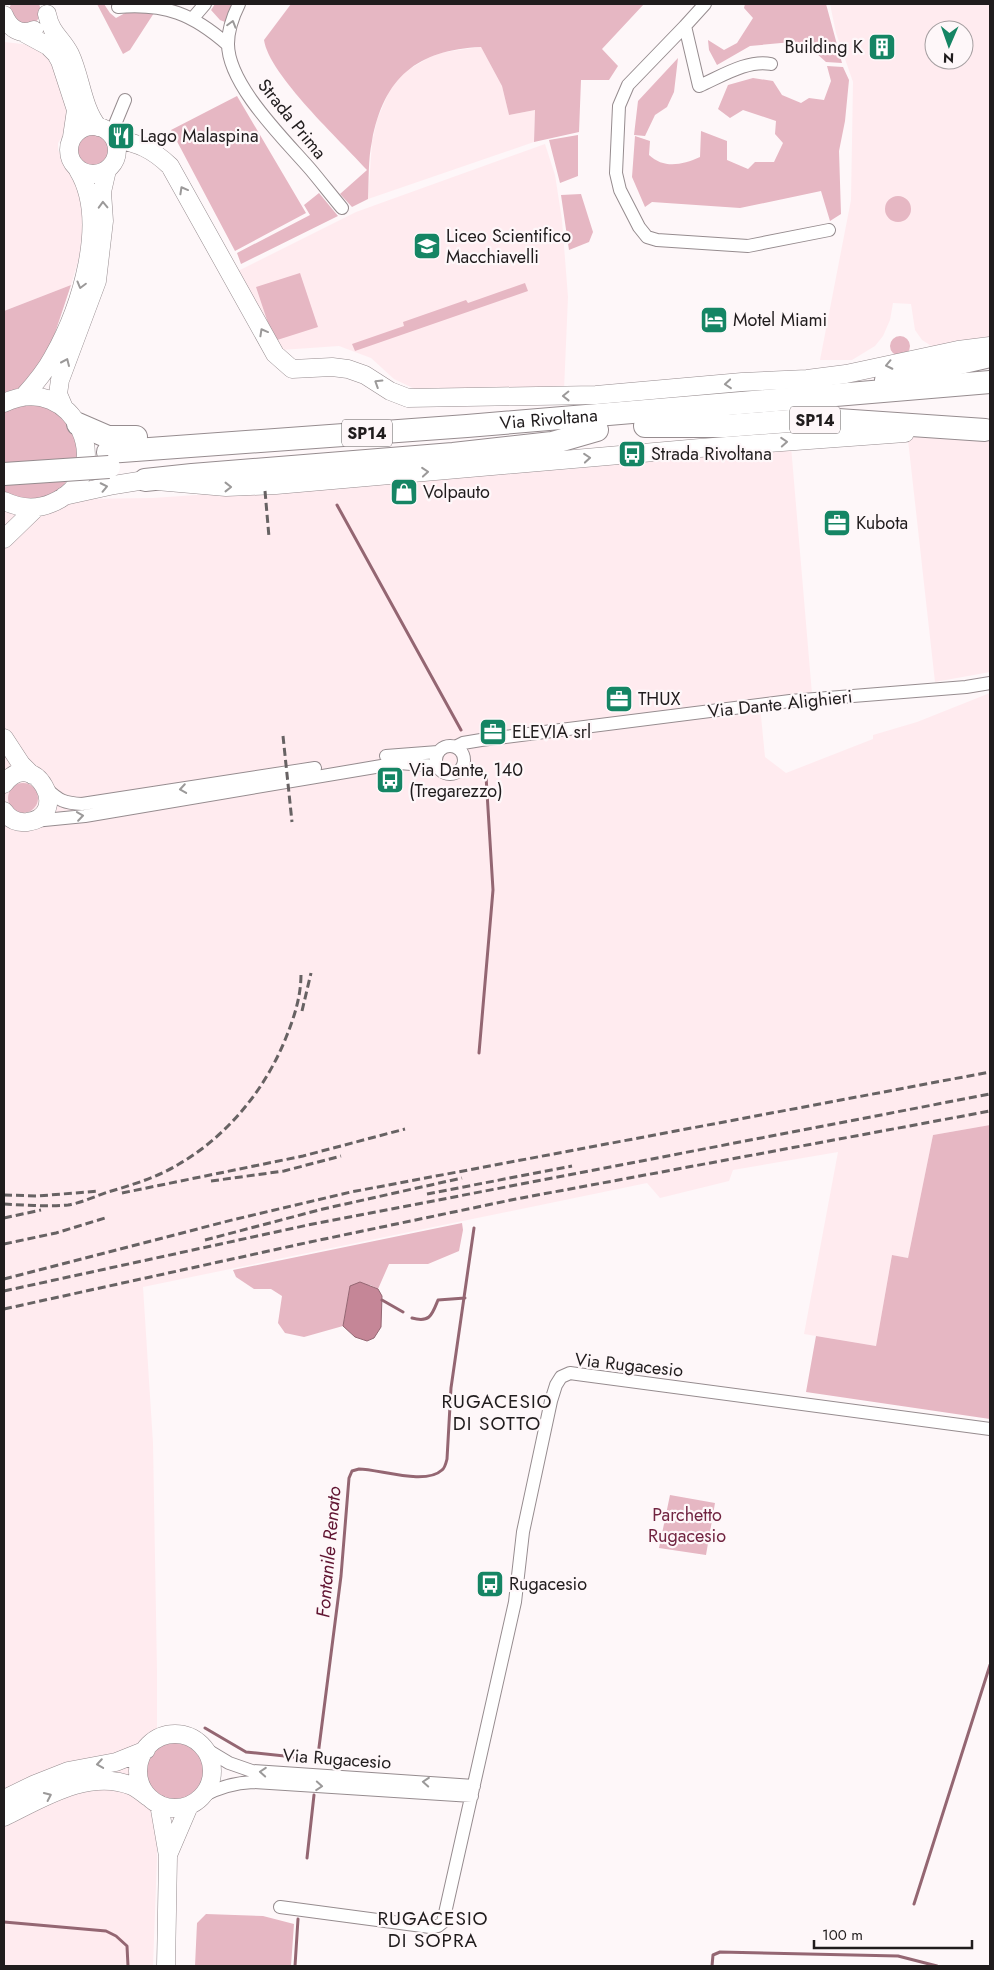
<svg xmlns="http://www.w3.org/2000/svg" width="994" height="1970" viewBox="0 0 994 1970" font-family="Jost,sans-serif">
<style>
.built{fill:#ffebef;fill-rule:evenodd}
.green{fill:#e6b7c3}
.water{fill:#c58697;stroke:#946672}
.lines{fill:none;stroke-linecap:round;stroke-linejoin:round}
.stream{stroke:#946672;stroke-width:3}
.street-casing{stroke:#968c8f;stroke-width:14}
.secondary-casing{stroke:#968c8f;stroke-width:19}
.highway-casing{stroke:#968c8f;stroke-width:24}
.street{stroke:#fff;stroke-width:12}
.secondary{stroke:#fff;stroke-width:18}
.highway{stroke:#fff;stroke-width:22}
.rail{stroke:#676263;stroke-width:3;stroke-dasharray:8 4;stroke-linecap:butt}
.highway-bridge-casing{stroke:#968c8f;stroke-width:24;stroke-linecap:butt}
.highway-bridge{stroke:#fff;stroke-width:22}
.oneway{stroke:#9b9999}
.labels{text-anchor:middle;stroke-width:4.5;stroke-linejoin:round;paint-order:stroke}
.shield{fill:#fef7f9;stroke:#635e5f;stroke-width:1}
.shield-label{font-size:16px;font-weight:bold;fill:#201c1d}
.poi-label{font-size:18px;fill:#201c1d;stroke:#fef7f9;text-anchor:start}
.street-label{font-size:18px;fill:#201c1d;stroke:#fef7f9}
.park-label{font-size:18px;fill:#712440;stroke:#fef7f9}
.neighbourhood-label{font-size:19px;letter-spacing:1px;fill:#201c1d;stroke:#fef7f9}
.water-label{font-size:19px;font-style:italic;fill:#601431;stroke:#fef7f9}
</style>
<rect width="100%" height="100%" fill="#fef7f9"/>
<!-- built -->
<path class="built" d="M830,4H990V338L933,347L922,340L915,330L911,304L893,303L890,320L883,336L875,346L852,360H820L851,200L853,82L836,33ZM934,30H964V60H934Z
M4,42L32,45L40,48L52,61L66,105L67,115L63,135L58,143V150L82,194L84,229L81,251L71,285L4,311Z
M481,47L502,86L509,115L535,110L534,142L368,199L372,142L377,120L390,89L406,71L430,57L444,52Z
M545,144L555,175L562,220L568,297L564,390L419,391L394,379L371,358L339,346L281,350L238,271L356,212Z
M907,431L990,435V672L935,682Z
M791,446L812,694L760,706L765,757L786,773L873,739V735L917,722L990,693V1125L933,1135L908,1258L892,1255L876,1346L804,1334L838,1152L733,1170L729,1181L660,1198L647,1183L143,1287L153,1443L157,1671V1858L153,1966H4V500L153,498L570,469Z"/>
<!-- green -->
<path class="green" d="M11,4H39C42,11 40,18 35,23L19,26L9,9Z
M97,4H104L110,13L116,18L127,12L154,13L130,50L123,54Z
M215,4H233L225,22L220,20L211,10Z
M291,4H644L602,49L618,66L609,80H581L579,132L534,142L535,110L509,115L502,86L481,47C417,50 384,77 372,141C368,159 369,180 368,199L352,207L340,194L367,170C341,141 269,75 264,40Z
M745,4H826L842,63L826,62L816,53L792,42L750,46L717,65L709,50L708,40L724,50L737,43L753,18L744,8Z
M678,58L674,92L667,107L655,115L645,136L634,135L638,101Z
M827,66L843,67L849,80L845,121L839,151L841,214L830,221L821,191L740,208L652,202L645,207L632,177L635,136L650,141L649,155C664,169 682,165 700,157L701,131L727,141V160L748,169L755,162H774L783,143L775,134L776,121L743,110L730,118L718,109L728,85L753,78L773,81L782,95L801,103L809,98L824,100L831,81Z
M237,96L306,213L235,251L171,130Z
M75 150a18 18 0 1 1 36 0a18 18 0 1 1-36 0Z
M578,135V176L560,183L549,140Z
M319,193L338,216L241,264L237,253L310,215L304,205Z
M581,194L593,232L589,242L569,250L561,195Z
M885 209a13 13 0 1 1 26 0a13 13 0 1 1-26 0Z
M300,273L318,327L274,341L256,287Z
M525,283L528,291L355,351L352,344L404,326L403,322L466,300L468,303Z
M71,285L50,348L26,384L4,396V311Z
M890 346a10 10 0 1 1 20 0a10 10 0 1 1-20 0Z
M24,405C30,405 37,405 43,406C57,410 68,421 73,435C74,439 77,445 78,449C79,458 75,468 71,475C57,499 28,506 4,492V412Z
M8 798a15 15 0 1 1 30 0a15 15 0 1 1-30 0Z
M990,1125V1419L806,1392L816,1336L876,1346L892,1255L908,1258L933,1135Z
M462,1223L463,1230L459,1251L428,1264H389L378,1289L370,1285L350,1286L343,1326L304,1337L285,1333L278,1323L282,1296L271,1289H254L236,1277L233,1270Z
M670,1495L715,1503L706,1555L659,1548Z
M145 1770a30 30 0 1 1 60 0a30 30 0 1 1-60 0Z
M206,1914L263,1916L294,1924L291,1966H195L197,1923Z"/>
<!-- water -->
<path class="water" d="M360,1282L378,1289L382,1296L381,1327L374,1338L367,1341L355,1337L343,1326L350,1286Z"/>
<g class="lines">
<!-- stream -->
<path class="stream" d="M337,505L461,730
M479,1053L493,890L486,776
M382,1300L403,1312
M412,1318C430,1323 432,1315 438,1300L465,1298
M205,1728L246,1752L294,1757
M317,1763L341,1576L349,1478L352,1471L359,1469C379,1469 425,1486 442,1470C445,1468 446,1463 447,1459L451,1388L474,1228
M307,1858L314,1795
M914,1904L990,1665
M4,1922L106,1931L116,1936L127,1946L128,1966
M295,1966L298,1919
M712,1966L713,1955L720,1952L898,1956L937,1966"/>
<!-- street casing -->
<g class="street-casing">
<path id="street" d="M239,4C233,16 228,30 228,44C228,85 285,140 311,170C321,182 332,196 342,208
M705,4L685,26L699,86C720,77 748,59 771,64
M118,7C165,3 193,14 228,45
M193,18L205,4
M685,26L628,85L619,106L616,173L620,190L639,227L647,237L657,240L748,246L829,230
M111,134L125,100
M436 760a14 14 0 1 1 28 0a14 14 0 1 1-28 0Z
M455,747L463,743L481,740L790,701L966,687L990,683
M386,756L438,752
M47,789C59,801 65,803 82,804L315,768
M34,821L85,816L399,763L437,766
M204,1748L229,1763L252,1771L474,1786
M203,1796C219,1787 234,1783 253,1782L472,1796
M280,1907L430,1927L438,1926L443,1922L515,1602L523,1532L551,1401L556,1385L561,1377L570,1373L577,1374L990,1429"/>
</g>
<!-- secondary casing -->
<g class="secondary-casing">
<path id="secondary" d="M47,14C51,34 62,38 70,54C81,77 82,107 98,127
M4,15C9,28 20,36 34,30
M24,33L48,46L56,54L60,61L76,110L72,137
M69 150a24 24 0 1 1 48 0a24 24 0 1 1-48 0Z
M114,138C139,144 151,148 170,166L275,354L292,369L332,367L348,369L365,375L390,391L408,398L596,395L742,382L807,379L846,374L958,350L990,346
M23,397C34,385 45,372 53,357C80,309 109,221 78,170
M4,403C74,369 121,474 52,503C36,510 19,508 4,501
M64,408L58,394L60,380L97,281L104,221L102,192L107,170
M64,496L114,485L145,480L226,487L276,485L700,448L905,433
M4,539L36,508
M4,738L21,764L32,775
M4,784C34,745 73,816 27,822C17,823 9,819 4,811
M138 1771a37 37 0 1 1 74 0a37 37 0 1 1-74 0Z
M4,1799L35,1784L68,1771L116,1762L146,1750
M159,1804L168,1856L166,1966
M4,1817C41,1799 89,1768 132,1786C138,1789 143,1793 148,1797
M168,1855L189,1806"/>
</g>
<!-- highway casing -->
<g class="highway-casing">
<g id="highway">
<path d="M886,380L990,356"/>
<path d="M78,424L108,437H136"/>
<path d="M645,426H725L803,420H838L985,430"/>
<path id="s1" d="M108,452L467,426L990,382"/>
<path d="M145,480L192,475L453,454L552,443L597,430"/>
</g>
</g>
<!-- street -->
<use href="#street" class="street"/>
<!-- secondary -->
<use href="#secondary" class="secondary"/>
<!-- highway -->
<use href="#highway" class="highway"/>
<!-- rail -->
<path class="rail" d="M265,491L269,537
M283,736L292,822
M302,1011L311,973
M211,1181L284,1171L341,1156
M122,1193L303,1156L405,1129
M427,1194L572,1166
M4,1195L38,1196L99,1191
M4,1204C25,1205 47,1207 68,1205C81,1203 96,1196 108,1192C132,1185 158,1177 179,1164C227,1136 264,1091 285,1040C294,1018 301,997 301,974
M4,1218L41,1210
M205,1240L323,1209L462,1178
M4,1244L56,1233L105,1218
M4,1279L236,1219L351,1192L990,1072
M4,1291L308,1225L990,1094
M4,1309L310,1242L516,1199L990,1111"/>
<!-- highway-bridge casing -->
<g class="highway-bridge-casing">
<path id="highway-bridge" d="M4,474L109,467"/>
</g>
<!-- highway-bridge -->
<use href="#highway-bridge" class="highway-bridge"/>
</g>
<!-- one-way arrows -->
<defs><path id="oneway-chevron" d="M-2-3.5L2.5 0L-2 3.5" fill="none" stroke-width="1.6" stroke-linecap="round" stroke-linejoin="round" transform="scale(1.25)"/></defs>
<g class="oneway">
<use href="#oneway-chevron" transform="translate(232 24) rotate(-74)"/>
<use href="#oneway-chevron" transform="translate(183 190) rotate(-119)"/>
<use href="#oneway-chevron" transform="translate(103 205) rotate(-92)"/>
<use href="#oneway-chevron" transform="translate(81 285) rotate(105)"/>
<use href="#oneway-chevron" transform="translate(263 332) rotate(-119)"/>
<use href="#oneway-chevron" transform="translate(66 362) rotate(-66)"/>
<use href="#oneway-chevron" transform="translate(889 365) rotate(168)"/>
<use href="#oneway-chevron" transform="translate(378 383) rotate(-148)"/>
<use href="#oneway-chevron" transform="translate(728 384) rotate(175)"/>
<use href="#oneway-chevron" transform="translate(566 396) rotate(179)"/>
<use href="#oneway-chevron" transform="translate(784 442) rotate(-4)"/>
<use href="#oneway-chevron" transform="translate(587 458) rotate(-5)"/>
<use href="#oneway-chevron" transform="translate(425 472) rotate(-5)"/>
<use href="#oneway-chevron" transform="translate(104 487) rotate(-12)"/>
<use href="#oneway-chevron" transform="translate(228 487)"/>
<use href="#oneway-chevron" transform="translate(183 789) rotate(171)"/>
<use href="#oneway-chevron" transform="translate(80 816) rotate(-8)"/>
<use href="#oneway-chevron" transform="translate(100 1764) rotate(171)"/>
<use href="#oneway-chevron" transform="translate(263 1772) rotate(-176)"/>
<use href="#oneway-chevron" transform="translate(426 1782) rotate(-176)"/>
<use href="#oneway-chevron" transform="translate(319 1786) rotate(4)"/>
<use href="#oneway-chevron" transform="translate(48 1796) rotate(-25)"/>
</g>
<!-- icons -->
<defs>
<g id="building-square" transform="scale(1.4375)"><rect x="-9" y="-9" width="18" height="18" rx="4" fill="#158564" stroke="#fef7f9"/><path d="M-4-6H4V6H1V3H-1V6H-4ZM-2.5-4.3h1.7v1.8h-1.7ZM.8-4.3h1.7v1.8H.8ZM-2.5-1h1.7V.8h-1.7ZM.8-1h1.7V.8H.8Z" fill="#fff"/></g>
<g id="restaurant-square" transform="scale(1.4375)"><rect x="-9" y="-9" width="18" height="18" rx="4" fill="#158564" stroke="#fef7f9"/><path d="M-5-6h1v4h1v-4h1v4h1v-4h1v5L-1.5 .5V6h-2V.5L-5-1ZM5-6V6H3V1.5H1.5Q1.5-4 5-6Z" fill="#fff"/></g>
<g id="school-square" transform="scale(1.4375)"><rect x="-9" y="-9" width="18" height="18" rx="4" fill="#158564" stroke="#fef7f9"/><path d="M0-5L7-2L0 1L-7-2ZM-4 1L0 2.5L4 1V4Q0 6-4 4Z" fill="#fff"/></g>
<g id="hotel-square" transform="scale(1.4375)"><rect x="-9" y="-9" width="18" height="18" rx="4" fill="#158564" stroke="#fef7f9"/><path d="M-6-4.5h1.5V1H6V5H4.5V3h-9V5H-6ZM-4 0a1.8 1.8 0 1 1 3.6 0ZM.5 0V-2.5h3Q6-2.5 6 0Z" fill="#fff"/></g>
<g id="bus-square" transform="scale(1.4375)"><rect x="-9" y="-9" width="18" height="18" rx="4" fill="#158564" stroke="#fef7f9"/><path d="M-5-6H5V4H4V6H2V4H-2V6H-4V4H-5ZM-3.5-4V0h7V-4ZM-3.5 1.2v1.5H-2V1.2ZM2 1.2v1.5H3.5V1.2Z" fill="#fff"/></g>
<g id="shop-square" transform="scale(1.4375)"><rect x="-9" y="-9" width="18" height="18" rx="4" fill="#158564" stroke="#fef7f9"/><path d="M-5-2.5h2.3a2.7 3.5 0 0 1 5.4 0H5L5.5 6h-11ZM-1.5-2.5h3a1.5 2.3 0 0 0-3 0Z" fill="#fff"/></g>
<g id="office-square" transform="scale(1.4375)"><rect x="-9" y="-9" width="18" height="18" rx="4" fill="#158564" stroke="#fef7f9"/><path d="M-6-3h4V-5.5h4V-3h4V5H-6ZM-1-4.5V-3h2v-1.5ZM-6 0V1H6V0Z" fill="#fff"/></g>
</defs>
<g fill-rule="evenodd">
<use href="#building-square" x="882" y="47"/>
<use href="#restaurant-square" x="121" y="136"/>
<use href="#school-square" x="427" y="246"/>
<use href="#hotel-square" x="714" y="320"/>
<use href="#bus-square" x="632" y="454"/>
<use href="#shop-square" x="404" y="492"/>
<use href="#office-square" x="837" y="523"/>
<use href="#office-square" x="619" y="699"/>
<use href="#office-square" x="493" y="732"/>
<use href="#bus-square" x="390" y="780"/>
<use href="#bus-square" x="490" y="1584"/>
</g>
<g class="labels">
<!-- shield labels -->
<g class="shield">
<rect x="790" y="406.5" width="50" height="27" rx="4"/>
<rect x="342" y="419.5" width="50" height="27" rx="4"/>
</g>
<g class="shield-label">
<text x="815" y="426">SP14</text>
<text x="367" y="439">SP14</text>
</g>
<!-- poi labels -->
<g class="poi-label">
<text x="863" y="53" text-anchor="end">Building K</text>
<text x="140" y="142">Lago Malaspina</text>
<text x="446" y="242">Liceo Scientifico<tspan x="446" dy="21">Macchiavelli</tspan></text>
<text x="733" y="326">Motel Miami</text>
<text x="651" y="460">Strada Rivoltana</text>
<text x="423" y="498">Volpauto</text>
<text x="856" y="529">Kubota</text>
<text x="638" y="705">THUX</text>
<text x="512" y="738">ELEVIA srl</text>
<text x="409" y="776">Via Dante, 140<tspan x="409" dy="21">(Tregarezzo)</tspan></text>
<text x="509" y="1590">Rugacesio</text>
</g>
<!-- street labels -->
<g class="street-label">
<text transform="translate(292 119) rotate(51)" y="6">Strada Prima</text>
<text dy="6" stroke="none"><textPath href="#s1" startOffset="442">Via Rivoltana</textPath></text>
<text transform="translate(780 704) rotate(-6)" y="6">Via Dante Alighieri</text>
<text transform="translate(629 1365) rotate(6)" y="6">Via Rugacesio</text>
<text transform="translate(337 1759) rotate(4)" y="6">Via Rugacesio</text>
</g>
<!-- park labels -->
<g class="park-label">
<text x="687" y="1521">Parchetto<tspan x="687" dy="21">Rugacesio</tspan></text>
</g>
<!-- neighbourhood labels -->
<g class="neighbourhood-label">
<text x="497" y="1408">RUGACESIO<tspan x="497" dy="22">DI SOTTO</tspan></text>
<text x="433" y="1925">RUGACESIO<tspan x="433" dy="22">DI SOPRA</tspan></text>
</g>
<!-- water labels -->
<g class="water-label">
<text transform="translate(328 1552) rotate(-85)" y="7">Fontanile Renato</text>
</g>
</g>
<!-- border -->
<rect width="994" height="1970" fill="none" stroke="#201c1d" stroke-width="10"/>
<!-- north arrow -->
<g transform="translate(949 45) rotate(182)"><circle r="24" fill="#fef7f9" stroke="#a59fa1"/>
<path d="M0-4L9 19L0 12L-9 19Z" fill="#158564"/>
<text y="-8" font-size="14" font-weight="bold" text-anchor="middle" fill="#201c1d">N</text>
</g>
<!-- scale -->
<path d="M814 1940v8h158v-8" fill="none" stroke="#201c1d" stroke-width="2.5"/>
<text x="822" y="1940" font-size="15" fill="#201c1d" stroke="#fef7f9" stroke-width="4" paint-order="stroke">100 m</text>
</svg>
